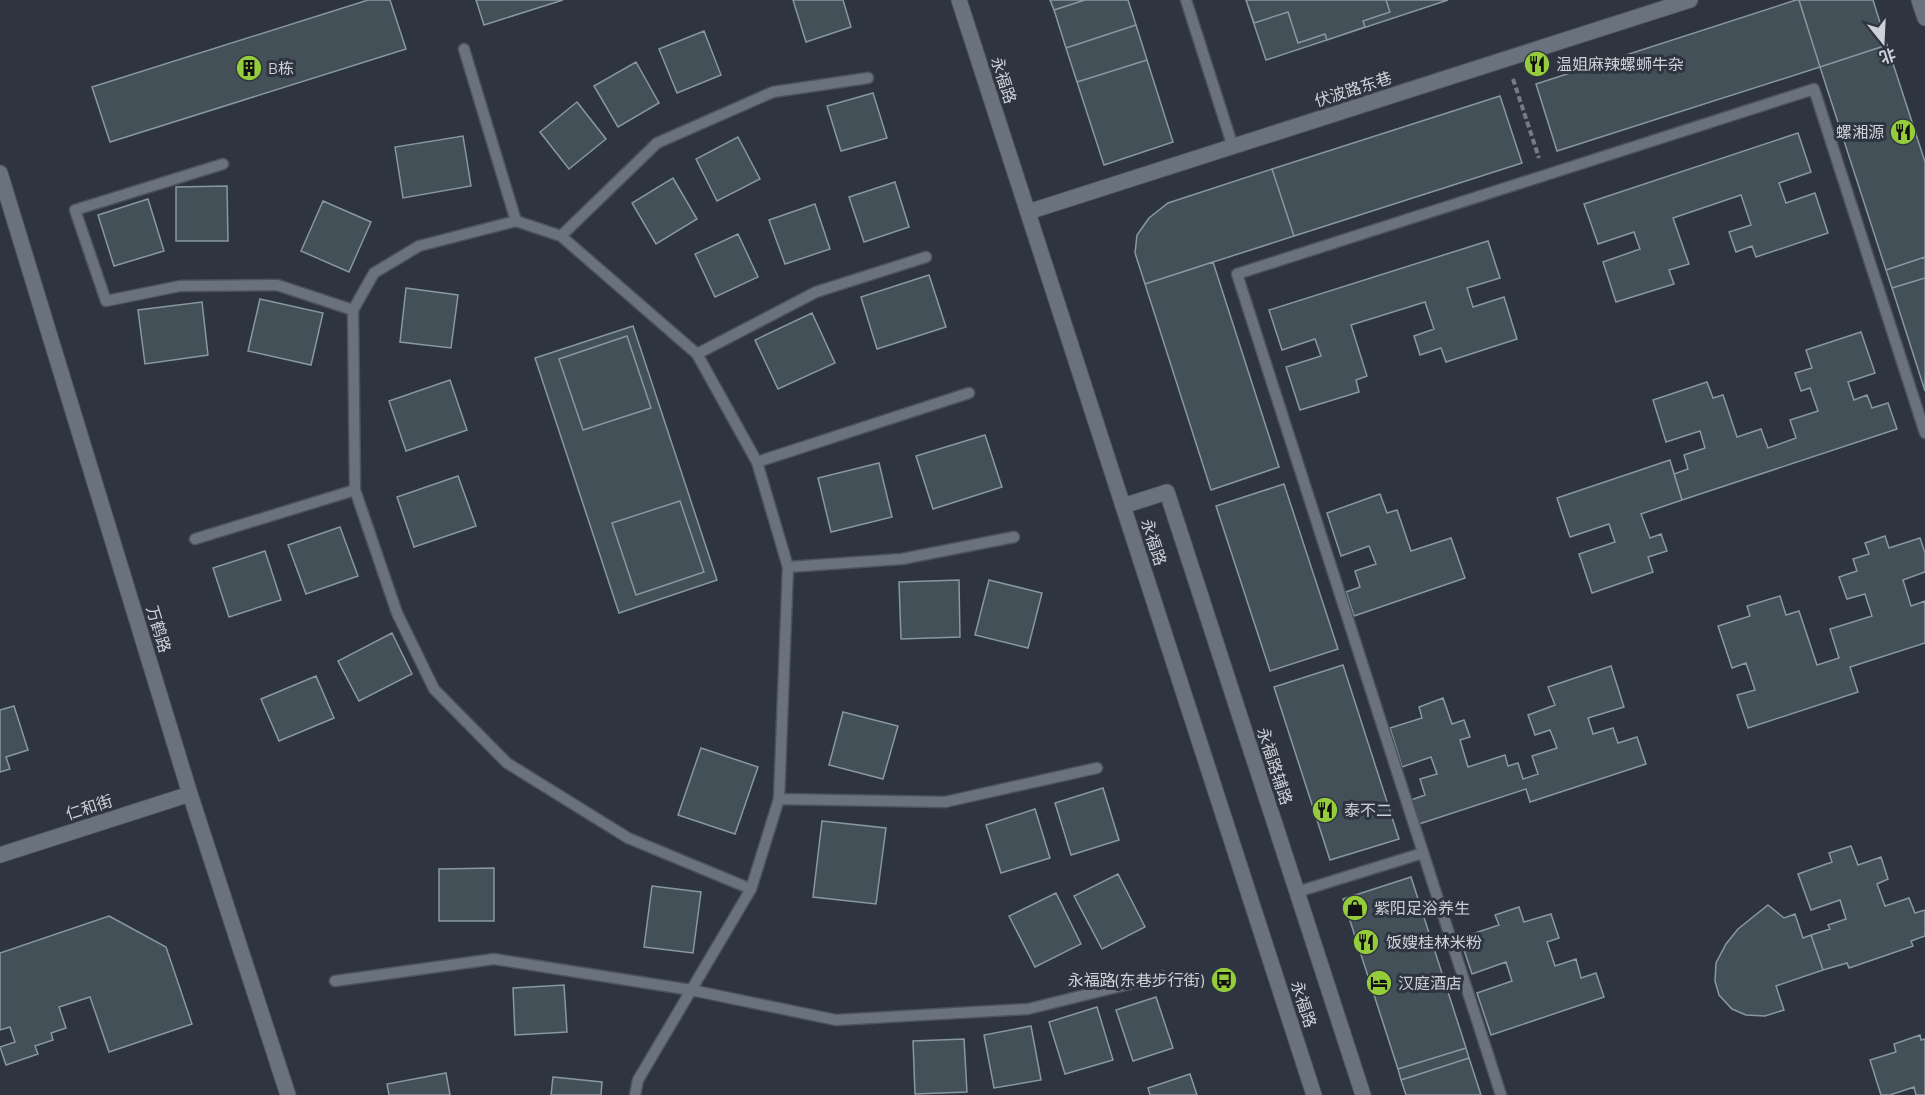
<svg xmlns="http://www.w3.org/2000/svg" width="1925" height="1095" viewBox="0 0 1925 1095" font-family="Barlow,'Noto Sans SC',sans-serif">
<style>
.building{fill:#435058;stroke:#8897a0;stroke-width:1.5}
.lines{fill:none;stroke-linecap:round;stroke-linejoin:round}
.service-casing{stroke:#4d535c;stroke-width:13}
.pedestrian-casing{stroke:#4d535c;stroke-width:17}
.minor-casing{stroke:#4d535c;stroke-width:17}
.tertiary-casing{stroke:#4d535c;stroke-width:17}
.path{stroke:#767c85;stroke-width:4;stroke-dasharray:6 3;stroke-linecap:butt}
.service{stroke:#6a727e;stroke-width:10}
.pedestrian{stroke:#6a727e;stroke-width:15}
.minor{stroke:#6a727e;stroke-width:15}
.tertiary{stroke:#6a727e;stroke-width:15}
.labels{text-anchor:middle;stroke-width:6;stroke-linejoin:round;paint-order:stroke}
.poi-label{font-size:16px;fill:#cdd2d9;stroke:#2e3540;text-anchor:start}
.street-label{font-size:16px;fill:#cdd2d9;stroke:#2e3540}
</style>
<rect width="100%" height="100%" fill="#2e3540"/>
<!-- building -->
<path class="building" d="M368,0H390L406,49L110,142L92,87Z
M476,0H563L484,25Z
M793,0H843L851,27L806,42Z
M1050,0H1085L1054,10Z
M1085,0H1128L1136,25L1066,48L1054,10Z
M1246,0H1448L1266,60Z
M1246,0H1386L1390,12L1363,21L1365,27L1327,40L1325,34L1298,43L1288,12L1254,23Z
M1796,0H1799L1820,67L1557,151L1536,84Z
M1799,0H1873L1887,45L1820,67Z
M1136,25L1147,60L1077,82L1066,48Z
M704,31L721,75L677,93L659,49Z
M1887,45L1925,162V257L1886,270L1820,67Z
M1147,60L1173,142L1104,165L1077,82Z
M636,62L659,103L618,127L594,86Z
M873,93L887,138L841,151L827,106Z
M1500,96L1522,163L1294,236L1272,169Z
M577,102L606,139L569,169L540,132Z
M1798,133L1811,172L1779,183L1786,203L1815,193L1828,233L1756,257L1752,246L1736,252L1729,232L1751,225L1741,195L1673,218L1689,264L1669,270L1674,284L1616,302L1603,262L1640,249L1634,232L1598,244L1584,204Z
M463,136L471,186L403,198L395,147Z
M738,137L760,179L717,201L696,159Z
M1272,169L1294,236L1145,284L1135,253L1137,235L1149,218L1168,203Z
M673,178L697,219L656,244L632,203Z
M895,182L909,227L864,242L849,197Z
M227,186L228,241H176V187Z
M148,199L164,251L114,266L98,215Z
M323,201L371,222L349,272L301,251Z
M815,204L830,249L785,264L769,220Z
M738,234L758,277L715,297L695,254Z
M1488,241L1500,278L1467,288L1473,307L1504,297L1517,339L1446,362L1441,348L1420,355L1414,336L1434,329L1425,302L1351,325L1367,376L1356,380L1359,392L1300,410L1286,367L1321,356L1315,339L1282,350L1269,310Z
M1925,257V278L1892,288L1886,270Z
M1213,262L1279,467L1211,490L1145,284Z
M929,275L946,327L877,349L861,297Z
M1925,278V391L1892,288Z
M406,288L458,295L451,348L400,342Z
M260,299L323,313L311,365L248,351Z
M202,302L208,355L145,364L138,310Z
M812,313L835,363L778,389L755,340Z
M633,326L717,580L619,613L535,358Z
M1861,332L1875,373L1848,382L1854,400L1867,395L1872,408L1888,403L1897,429L1682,500L1674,474L1688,469L1684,455L1705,448L1700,431L1666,442L1653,400L1707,382L1713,398L1723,395L1737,437L1761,429L1768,448L1796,438L1790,420L1818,411L1810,388L1801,391L1795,373L1812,368L1806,350Z
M627,336L651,408L583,430L559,359Z
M450,380L467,430L406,451L389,401Z
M985,435L1002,487L933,509L916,456Z
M1670,460L1682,500L1641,514L1650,538L1661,534L1667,551L1648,557L1653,572L1592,593L1579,554L1615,542L1609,524L1570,537L1557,498Z
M879,463L892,517L831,532L818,478Z
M458,476L476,526L414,547L397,497Z
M1284,484L1338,649L1270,671L1216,506Z
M1380,494L1387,513L1397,510L1411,551L1451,538L1465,578L1354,616L1346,592L1360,587L1355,571L1376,564L1369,546L1341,556L1327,513Z
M680,501L704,572L636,595L612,523Z
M340,527L358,576L306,594L288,545Z
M1885,536L1889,548L1920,538L1925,553V572L1903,580L1911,606L1925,601V643L1850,667L1858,692L1748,728L1737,695L1755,690L1746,663L1732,668L1718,626L1750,616L1747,606L1780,596L1786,615L1799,611L1817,665L1839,658L1830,629L1872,616L1865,594L1847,599L1839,577L1857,571L1853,559L1869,554L1865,543Z
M265,551L281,600L229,617L213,568Z
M959,580L960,637L901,639L899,582Z
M989,580L1042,593L1028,648L975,635Z
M392,633L412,674L359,701L338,661Z
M1343,665L1399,839L1330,860L1274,687Z
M1611,666L1624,707L1588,718L1593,734L1613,728L1618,743L1637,737L1646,764L1530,802L1526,789L1419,824L1411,800L1425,795L1420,779L1437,774L1431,757L1402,767L1390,728L1422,718L1419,707L1443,698L1452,724L1464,720L1470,737L1460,740L1468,767L1505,755L1508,766L1518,763L1523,779L1538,774L1532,756L1557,748L1550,730L1535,735L1528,715L1555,705L1548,687Z
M316,676L334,718L279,741L261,699Z
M14,706L28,750L6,757L10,769L0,772V710Z
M843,712L898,726L883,779L829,765Z
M701,748L758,767L735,834L678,815Z
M1103,788L1119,840L1071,855L1055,803Z
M1035,809L1050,858L1001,873L986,825Z
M822,821L886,828L876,904L813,897Z
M1851,846L1858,865L1881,857L1888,879L1877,884L1885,906L1909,898L1915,913L1925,910V936L1911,941L1913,946L1849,968L1847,963L1823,970L1811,935L1830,929L1828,925L1846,919L1840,900L1811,910L1798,874L1832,862L1829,853Z
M494,868V921H439V869Z
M1118,874L1145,927L1102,949L1074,896Z
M1411,877L1466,1048L1398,1069L1343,899Z
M652,886L701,892L693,953L644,947Z
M1056,893L1081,944L1035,967L1009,916Z
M1768,905L1784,918L1795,914L1803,938L1811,935L1823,970L1776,986L1784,1010L1765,1016L1746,1015L1732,1009L1719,995L1715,981L1716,963L1726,944L1738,929Z
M1519,907L1524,922L1551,914L1559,938L1547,942L1555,966L1576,959L1581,978L1596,973L1604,997L1491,1035L1477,993L1512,981L1506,962L1472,974L1460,938L1499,925L1495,915Z
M109,916L166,947L192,1024L109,1052L90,997L59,1007L66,1028L51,1033L53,1040L35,1046L38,1054L6,1065L0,1047L15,1042L10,1027L0,1030V953Z
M564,985L567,1032L515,1035L513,988Z
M1156,997L1173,1048L1133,1061L1116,1010Z
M1097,1007L1113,1060L1065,1074L1049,1022Z
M1031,1026L1041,1080L994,1088L984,1035Z
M1920,1035L1921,1040L1925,1039V1095H1916L1914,1087L1890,1095H1881L1870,1060L1896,1052L1894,1044Z
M964,1039L967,1092L915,1094L913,1041Z
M1466,1048L1469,1058L1401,1080L1398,1069Z
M1469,1058L1481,1095H1406L1401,1080Z
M446,1073L450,1095H389L387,1084Z
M1190,1074L1197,1095H1150L1148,1088Z
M553,1077L602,1082L601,1095H551Z"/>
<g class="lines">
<!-- service casing -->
<g class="service-casing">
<path id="service" d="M1186,0L1233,147
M464,49L516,221L561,236L697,354L757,462L788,567L779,799L751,889L638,1080L635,1095
M223,164L75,210L106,301L180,286L277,285L353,310
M516,221L419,246L374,273L353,310L355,490L397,613L434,689L507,763L628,838L751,889
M561,236L657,143L773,92L868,78
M697,354L816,292L926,257
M757,462L969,393
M195,539L355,490
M788,567L902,559L1014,537
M779,799L945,802L1097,768
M1297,892L1423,853
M335,981L494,959L691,990L836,1020L1028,1009L1162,976
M1501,1095L1237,274L1814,89L1925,433"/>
</g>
<!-- pedestrian casing -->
<g class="pedestrian-casing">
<path id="pedestrian" d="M1028,212L1690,0"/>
</g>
<!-- minor casing -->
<g class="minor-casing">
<path id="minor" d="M1919,0L1925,18
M0,173L190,794L288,1095
M1123,506L1167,492L1363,1095
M0,855L190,794"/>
</g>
<!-- tertiary casing -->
<g class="tertiary-casing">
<path id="tertiary" d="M959,0L1314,1095"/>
</g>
<!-- path -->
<path class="path" d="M1513,79L1539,158"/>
<!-- service -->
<use href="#service" class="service"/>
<!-- pedestrian -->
<use href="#pedestrian" class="pedestrian"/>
<!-- minor -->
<use href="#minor" class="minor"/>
<!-- tertiary -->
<use href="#tertiary" class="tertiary"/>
</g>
<!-- icons -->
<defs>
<g id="restaurant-disc" transform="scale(1.35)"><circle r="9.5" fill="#95cc3b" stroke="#2e3540"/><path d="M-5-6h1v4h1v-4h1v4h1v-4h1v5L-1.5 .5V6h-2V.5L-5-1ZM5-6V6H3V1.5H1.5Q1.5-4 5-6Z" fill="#111"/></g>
<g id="building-disc" transform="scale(1.35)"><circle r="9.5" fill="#95cc3b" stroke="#2e3540"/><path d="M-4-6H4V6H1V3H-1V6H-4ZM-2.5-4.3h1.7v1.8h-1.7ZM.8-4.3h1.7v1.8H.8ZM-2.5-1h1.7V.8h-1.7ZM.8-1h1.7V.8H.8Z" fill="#111"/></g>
<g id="shop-disc" transform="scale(1.35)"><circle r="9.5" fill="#95cc3b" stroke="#2e3540"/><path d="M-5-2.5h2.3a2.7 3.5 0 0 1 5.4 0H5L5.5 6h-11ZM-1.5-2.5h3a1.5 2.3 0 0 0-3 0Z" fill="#111"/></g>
<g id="bus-disc" transform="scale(1.35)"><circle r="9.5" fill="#95cc3b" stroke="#2e3540"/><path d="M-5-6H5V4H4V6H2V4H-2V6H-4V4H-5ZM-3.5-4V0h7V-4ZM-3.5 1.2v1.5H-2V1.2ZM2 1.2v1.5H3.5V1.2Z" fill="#111"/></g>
<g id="hotel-disc" transform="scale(1.35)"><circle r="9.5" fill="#95cc3b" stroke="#2e3540"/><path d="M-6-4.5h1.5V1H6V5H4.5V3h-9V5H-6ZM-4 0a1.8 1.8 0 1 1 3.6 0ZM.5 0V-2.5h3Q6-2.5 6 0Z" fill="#111"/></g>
</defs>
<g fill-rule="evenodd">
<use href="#restaurant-disc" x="1537" y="64"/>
<use href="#building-disc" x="249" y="68"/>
<use href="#restaurant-disc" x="1903" y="132"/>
<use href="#restaurant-disc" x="1325" y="810"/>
<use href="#shop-disc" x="1355" y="908"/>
<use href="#restaurant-disc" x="1366" y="942"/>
<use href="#bus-disc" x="1224" y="980"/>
<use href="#hotel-disc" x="1379" y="983"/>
</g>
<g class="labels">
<!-- poi labels -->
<g class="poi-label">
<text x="1556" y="70">温姐麻辣螺蛳牛杂</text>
<text x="268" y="74">B栋</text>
<text x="1884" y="138" text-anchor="end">螺湘源</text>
<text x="1344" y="816">泰不二</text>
<text x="1374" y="914">紫阳足浴养生</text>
<text x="1386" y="948">饭嫂桂林米粉</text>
<text x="1204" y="986" text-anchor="end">永福路(东巷步行街)</text>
<text x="1398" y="989">汉庭酒店</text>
</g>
<!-- street labels -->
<g class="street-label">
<text transform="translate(1004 80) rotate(72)" y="6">永福路</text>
<text transform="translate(1353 89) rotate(-18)" y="6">伏波路东巷</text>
<text transform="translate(1154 542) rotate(72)" y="6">永福路</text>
<text transform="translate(159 629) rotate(73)" y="6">万鹤路</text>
<text transform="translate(1275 766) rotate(72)" y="6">永福路辅路</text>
<text transform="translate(89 807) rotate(-18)" y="6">仁和街</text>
<text transform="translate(1304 1004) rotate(72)" y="6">永福路</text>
</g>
</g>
<!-- north arrow -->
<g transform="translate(1883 42) rotate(162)" stroke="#2e3540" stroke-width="4.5" paint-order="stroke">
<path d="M0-4.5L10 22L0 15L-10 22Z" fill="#cdd2d9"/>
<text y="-9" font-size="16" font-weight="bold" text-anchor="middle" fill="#cdd2d9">北</text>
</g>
</svg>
